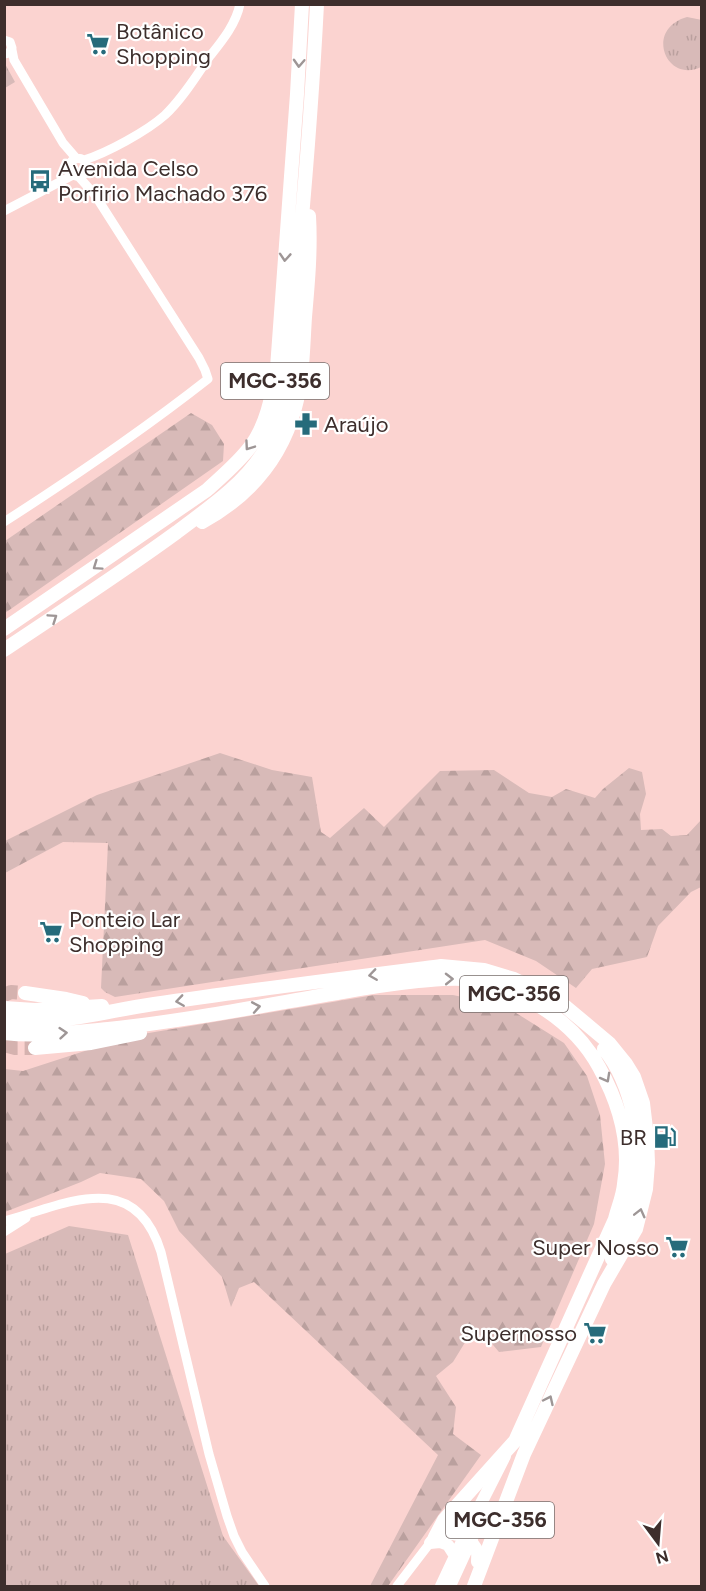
<svg xmlns="http://www.w3.org/2000/svg" width="706" height="1591" viewBox="0 0 706 1591" font-family="Figtree,sans-serif">
<style>
.grass{fill:url(#grass-tufts)}
.forest{fill:url(#forest-firs)}
.lines{fill:none;stroke-linecap:round;stroke-linejoin:round}
.highway-tunnel{stroke:#d5b2af;stroke-width:14;stroke-dasharray:14 7;stroke-linecap:butt}
.minor{stroke:#fff;stroke-width:9}
.major{stroke:#fff;stroke-width:12}
.highway{stroke:#fff;stroke-width:14}
.oneway{stroke:#9e9696}
.labels{text-anchor:middle;stroke-width:4.5;stroke-linejoin:round;paint-order:stroke}
.shield{fill:#fff;stroke:#776d6b;stroke-width:1.5}
.shield-label{font-size:21px;font-weight:bold;fill:#3d2e2c}
.poi-label{font-size:22px;fill:#3d2e2c;stroke:#fff;text-anchor:start}
</style>
<defs>
<pattern id="grass-tufts" width="24" height="20" patternUnits="userSpaceOnUse" patternTransform="scale(1.5)"><rect width="24" height="20" fill="#d8bab8"/><path d="M3 7l-1-3M5 7V3M7 7l1-3M15 17l-1-3M17 17v-4M19 17l1-3" fill="none" stroke="#baa09e"/></pattern>
<pattern id="forest-firs" width="22" height="20" patternUnits="userSpaceOnUse" patternTransform="scale(1.5)"><rect width="22" height="20" fill="#d8bab8"/><path d="M5 1l3.5 6h-7zM16 11l3.5 6h-7z" fill="#baa09e"/></pattern>
</defs>
<rect width="100%" height="100%" fill="#fbd3d0"/>
<!-- grass -->
<path class="grass" d="M687,17L702,20L701,67C666,84 644,29 687,17Z
M4,62L15,82L5,88H4Z
M69,1226L128,1235L223,1536L259,1586H5V1254Z"/>
<!-- forest -->
<path class="forest" d="M191,413L212,425L224,444L223,461L5,613V541Z
M220,753L272,770L312,777L321,832L330,838L364,808L384,827L440,771L494,770L529,793L552,797L566,789L595,798L603,789L629,768L642,772L646,794L640,814L641,830L662,829L671,836L687,835L701,820V887L691,892L658,926L647,957L592,969L576,988L536,961L485,940L115,997L105,992L101,988L108,843L63,842L5,873V841L97,795Z
M374,995H453L505,1006L564,1043L587,1076L600,1115L605,1164L594,1224L541,1347L499,1352L488,1339L472,1331L453,1362L436,1376L456,1407L453,1434L481,1455L388,1586H370L438,1455L254,1282L239,1288L231,1307L222,1277L179,1231L164,1201L141,1179L100,1173L81,1182L5,1212V1069L23,1071L131,1036Z"/>
<g class="lines">
<!-- highway-tunnel -->
<path class="highway-tunnel" d="M4,995L11,992L25,993
M4,1045L15,1048H35"/>
<!-- minor -->
<path class="minor" d="M4,40L10,42L12,48L9,53L4,54
M12,50L14,60L63,143L76,158
M84,160L88,168L86,173L79,177L73,175L69,169C69,160 76,156 84,160C107,153 147,131 165,115C183,98 196,76 210,56C222,41 236,24 240,4
M4,211L73,175
M4,522C74,477 143,430 208,379L205,370L199,358L95,195L79,177
M4,1221C65,1205 134,1166 161,1252L209,1454L227,1516L234,1536L242,1552L265,1586
M4,1232L26,1218
M397,1586L430,1543"/>
<!-- major -->
<path class="major" d="M430,1543C432,1540 434,1538 437,1536C448,1530 470,1536 476,1548C478,1552 477,1557 477,1562
M430,1543L440,1542L448,1545L455,1556
M441,1586L464,1537L505,1456
M450,1586L478,1525"/>
<!-- highway -->
<path class="highway" d="M202,522C248,497 281,459 295,408C303,379 303,347 305,317C308,283 311,250 309,216
M4,629L207,490C222,476 238,463 250,447C267,425 272,395 277,368L297,94L302,4
M4,650C62,611 121,573 177,532C207,509 242,486 263,453C287,415 290,374 293,331C296,301 297,270 300,240C307,162 313,83 317,4
M25,993L66,999L83,1003
M4,1008L35,1010L102,1006
M4,1019C55,1027 104,1011 154,1004C250,990 346,978 441,966L484,970L514,979L541,992L566,1007L609,1043L626,1064L634,1077L643,1103L647,1137L648,1163L646,1189L636,1229L604,1284L524,1454L474,1586
M4,1033C39,1037 74,1032 108,1029C185,1021 261,1006 337,993C364,988 390,984 418,981C432,980 448,978 463,979C517,985 573,1019 599,1067C619,1103 631,1143 624,1184C623,1196 618,1207 615,1219L515,1441L444,1520L435,1537
M35,1048L91,1043L140,1033
M604,1049C632,1083 645,1146 634,1189C629,1212 619,1236 612,1259"/>
</g>
<!-- one-way arrows -->
<defs><path id="oneway-chevron" d="M-2-3.5L2.5 0L-2 3.5" fill="none" stroke-width="1.6" stroke-linecap="round" stroke-linejoin="round" transform="scale(1.5)"/></defs>
<g class="oneway">
<use href="#oneway-chevron" transform="translate(299 63) rotate(93)"/>
<use href="#oneway-chevron" transform="translate(285 257) rotate(94)"/>
<use href="#oneway-chevron" transform="translate(249 446) rotate(125)"/>
<use href="#oneway-chevron" transform="translate(97 566) rotate(145)"/>
<use href="#oneway-chevron" transform="translate(53 618) rotate(-34)"/>
<use href="#oneway-chevron" transform="translate(373 975) rotate(172)"/>
<use href="#oneway-chevron" transform="translate(449 979) rotate(-1)"/>
<use href="#oneway-chevron" transform="translate(180 1001) rotate(172)"/>
<use href="#oneway-chevron" transform="translate(256 1007) rotate(-10)"/>
<use href="#oneway-chevron" transform="translate(63 1033) rotate(-5)"/>
<use href="#oneway-chevron" transform="translate(606 1078) rotate(61)"/>
<use href="#oneway-chevron" transform="translate(640 1213) rotate(-76)"/>
<use href="#oneway-chevron" transform="translate(549 1400) rotate(-65)"/>
</g>
<!-- icons -->
<defs>
<g id="supermarket-bare" transform="scale(1.8)"><path d="M-6-5.5h2.5l.6 2H6L4.5 2H-2.5L-4.4-4H-6ZM-1.5 3.2a1.3 1.3 0 1 0 .1 0ZM3 3.2a1.3 1.3 0 1 0 .1 0Z" fill="#266b7b" stroke="#fff" stroke-width="2.5" paint-order="stroke"/></g>
<g id="bus-bare" transform="scale(1.8)"><path d="M-5-6H5V4H4V6H2V4H-2V6H-4V4H-5ZM-3.5-4V0h7V-4ZM-3.5 1.2v1.5H-2V1.2ZM2 1.2v1.5H3.5V1.2Z" fill="#266b7b" stroke="#fff" stroke-width="2.5" paint-order="stroke"/></g>
<g id="pharmacy-bare" transform="scale(1.8)"><path d="M-2-6h4v4h4v4h-4v4h-4v-4h-4v-4h4Z" fill="#266b7b" stroke="#fff" stroke-width="2.5" paint-order="stroke"/></g>
<g id="fuel-bare" transform="scale(1.8)"><path d="M-5.5-6h7V0h2V4h1.3V-2.5L3-4.5l.8-.8L6-3V5H2.5V1h-1V6h-7ZM-4.2-4.7v3.2H.2V-4.7Z" fill="#266b7b" stroke="#fff" stroke-width="2.5" paint-order="stroke"/></g>
</defs>
<g fill-rule="evenodd">
<use href="#supermarket-bare" x="98" y="44"/>
<use href="#bus-bare" x="40" y="181"/>
<use href="#pharmacy-bare" x="306" y="424"/>
<use href="#supermarket-bare" x="51" y="932"/>
<use href="#fuel-bare" x="665" y="1137"/>
<use href="#supermarket-bare" x="677" y="1247"/>
<use href="#supermarket-bare" x="595" y="1333"/>
</g>
<g class="labels">
<!-- shield labels -->
<g class="shield">
<rect x="221" y="363" width="108" height="36" rx="4.5"/>
<rect x="460" y="976" width="108" height="36" rx="4.5"/>
<rect x="446" y="1502" width="108" height="36" rx="4.5"/>
</g>
<g class="shield-label">
<text x="275" y="388">MGC-356</text>
<text x="514" y="1001">MGC-356</text>
<text x="500" y="1527">MGC-356</text>
</g>
<!-- poi labels -->
<g class="poi-label">
<text x="116" y="39">Botânico<tspan x="116" dy="25">Shopping</tspan></text>
<text x="58" y="176">Avenida Celso<tspan x="58" dy="25">Porfirio Machado 376</tspan></text>
<text x="324" y="432">Araújo</text>
<text x="69" y="927">Ponteio Lar<tspan x="69" dy="25">Shopping</tspan></text>
<text x="647" y="1145" text-anchor="end">BR</text>
<text x="659" y="1255" text-anchor="end">Super Nosso</text>
<text x="577" y="1341" text-anchor="end">Supernosso</text>
</g>
</g>
<!-- border -->
<rect width="706" height="1591" fill="none" stroke="#3d2e2c" stroke-width="12"/>
<!-- north arrow -->
<g transform="translate(658 1543) rotate(164)" stroke="#ffffff" stroke-width="4.5" paint-order="stroke">
<path d="M0-4.5L10 22L0 15L-10 22Z" fill="#3d2e2c"/>
<text y="-9" font-size="16" font-weight="bold" text-anchor="middle" fill="#3d2e2c">N</text>
</g>
</svg>
